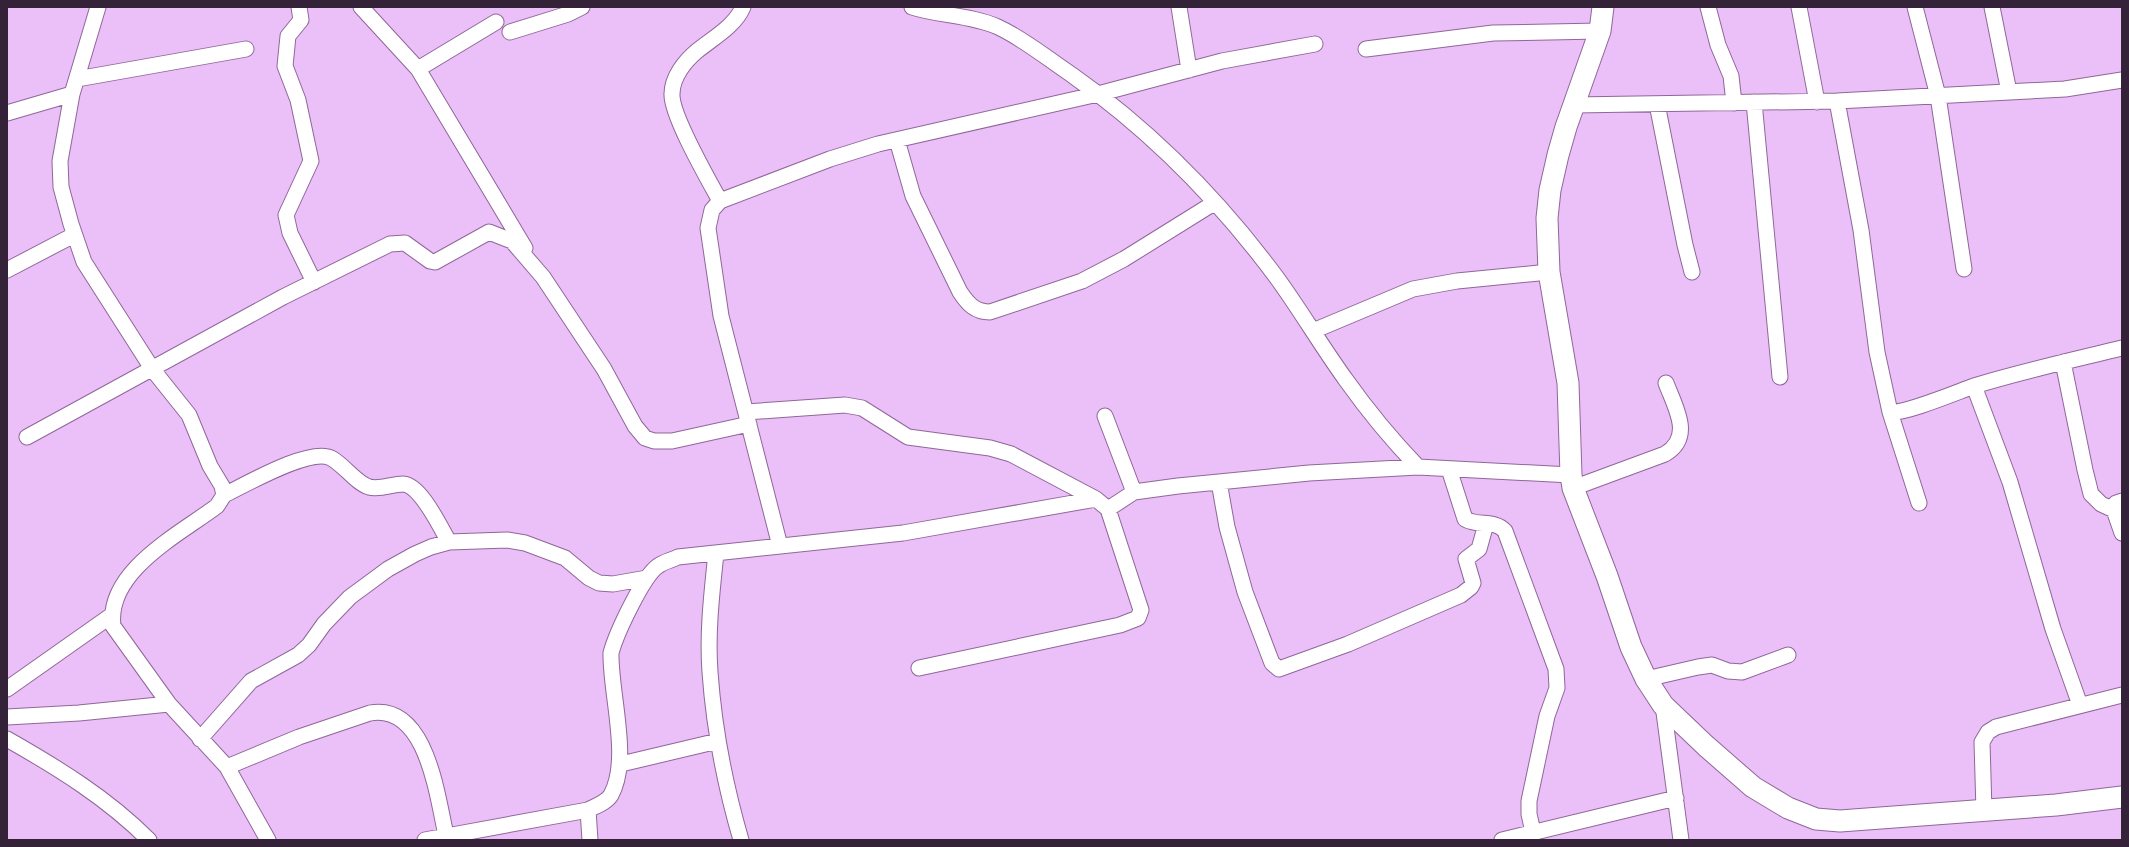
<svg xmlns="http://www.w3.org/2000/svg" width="2129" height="847" viewBox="0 0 2129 847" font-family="Mulish,sans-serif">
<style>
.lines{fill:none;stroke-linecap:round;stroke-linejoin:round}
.minor-casing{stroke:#8f6799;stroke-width:17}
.secondary-casing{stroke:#8f6799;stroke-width:23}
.minor{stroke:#fff;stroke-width:15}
.secondary{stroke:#fff;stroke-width:21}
</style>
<rect width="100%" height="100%" fill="#ebbff7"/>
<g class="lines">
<!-- minor casing -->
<g class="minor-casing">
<path id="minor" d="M299,7L301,20L288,36L285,66L298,100L311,161L286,215L290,233L314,282
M361,7L418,69L525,248
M912,7C940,16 971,15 998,27C1024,39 1048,59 1072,75C1150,130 1220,201 1277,278C1301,311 1322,347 1346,380C1368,411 1392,440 1418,467L1571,475
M1179,7L1189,70
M1708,7L1718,45L1731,76L1734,103
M1799,7L1817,102
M1915,7L1938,96L1964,269
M1992,7L2009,92
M510,32L568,14L582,7
M1366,49L1493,33L1600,31
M418,69L496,22
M77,79L246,49
M1837,101L1861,230L1877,352L1890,412C1905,414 1957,392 1974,386C2023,371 2073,360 2122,348
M1754,102L1780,377
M1657,104L1685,245L1692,272
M1574,105L1837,101L2065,89L2122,80
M7,113L72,94
M897,140L913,196L960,292C968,304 975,312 990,312L1082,281L1124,259L1214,203
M720,201C708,179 671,115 672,94C672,77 685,61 697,51C713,38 735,26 743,7
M7,270L74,235
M1313,331L1413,289L1457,281L1549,272
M2063,362L2085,470L2091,494L2101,504L2114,510
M1974,386L2010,482L2053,629L2080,705
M746,412L845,405L862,408L908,437L990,448L1011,454L1096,499L1108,509L1141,610L1138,618L1120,625L919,668
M1890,412L1919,503
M1105,416L1134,492
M27,437L283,297L390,244L405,243L430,261L435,262L489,232L512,241L543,277L604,369L635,426L645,438L654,441H672L749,424
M1449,469L1465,519C1478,527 1494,519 1505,531L1556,669L1557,688L1547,716L1529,801V814L1533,832
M1219,482L1227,527L1245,592L1272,663L1279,669L1348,644L1461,595L1471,587L1473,583L1466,559L1479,549L1486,524
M1573,488L1665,454C1694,437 1675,407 1666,383
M224,495C245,485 310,447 331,458C344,465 356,483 369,487C380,490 392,484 403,484C421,485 440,527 449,542
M2122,501L2116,503L2114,510L2122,533
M1108,509L1134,492L1178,486L1309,473L1418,467
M780,546L721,316L708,228L712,210L720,201L830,159L878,144L1098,94L1222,61L1315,44
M716,553C712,592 707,632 710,672C714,729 725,785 741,840
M1646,679L1698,667L1712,665L1728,671L1742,672L1788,655
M7,689L112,615
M169,704L227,767L268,840
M1663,705L1681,840
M7,717L79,713L169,704L113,626C106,571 180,534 217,506L224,495L222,486L210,466L189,415L153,370L84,262L71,224L61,187L60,161L72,94L98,7
M7,739C58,768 107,798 149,840
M200,739L251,681L298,655L309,645L324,624L350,597L388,569L415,554L431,547L449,542L507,540L525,543L565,558L589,578L599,583L613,584L647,578
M621,764L718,741
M227,767L299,737L370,713C427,703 437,796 446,835
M588,810L590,840
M1984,811L1982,742L1988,732L1996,727L2122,695
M425,840L588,810C596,806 607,802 611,795C631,759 610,693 611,653C616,634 643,576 658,566C663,562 672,560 678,557L903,533L1096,499
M1502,840L1676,798"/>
</g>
<!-- secondary casing -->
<g class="secondary-casing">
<path id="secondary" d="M1603,7L1600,31L1566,127L1558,155L1550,190L1547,218L1549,272L1568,383L1571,475L1573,488L1607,576L1631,647L1646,679L1663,705L1706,746L1753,787L1788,808L1816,819L1840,821L2056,805L2122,797"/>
</g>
<!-- minor -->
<use href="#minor" class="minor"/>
<!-- secondary -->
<use href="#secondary" class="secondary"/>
</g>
<!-- border -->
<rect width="2129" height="847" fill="none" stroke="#332238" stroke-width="16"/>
</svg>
